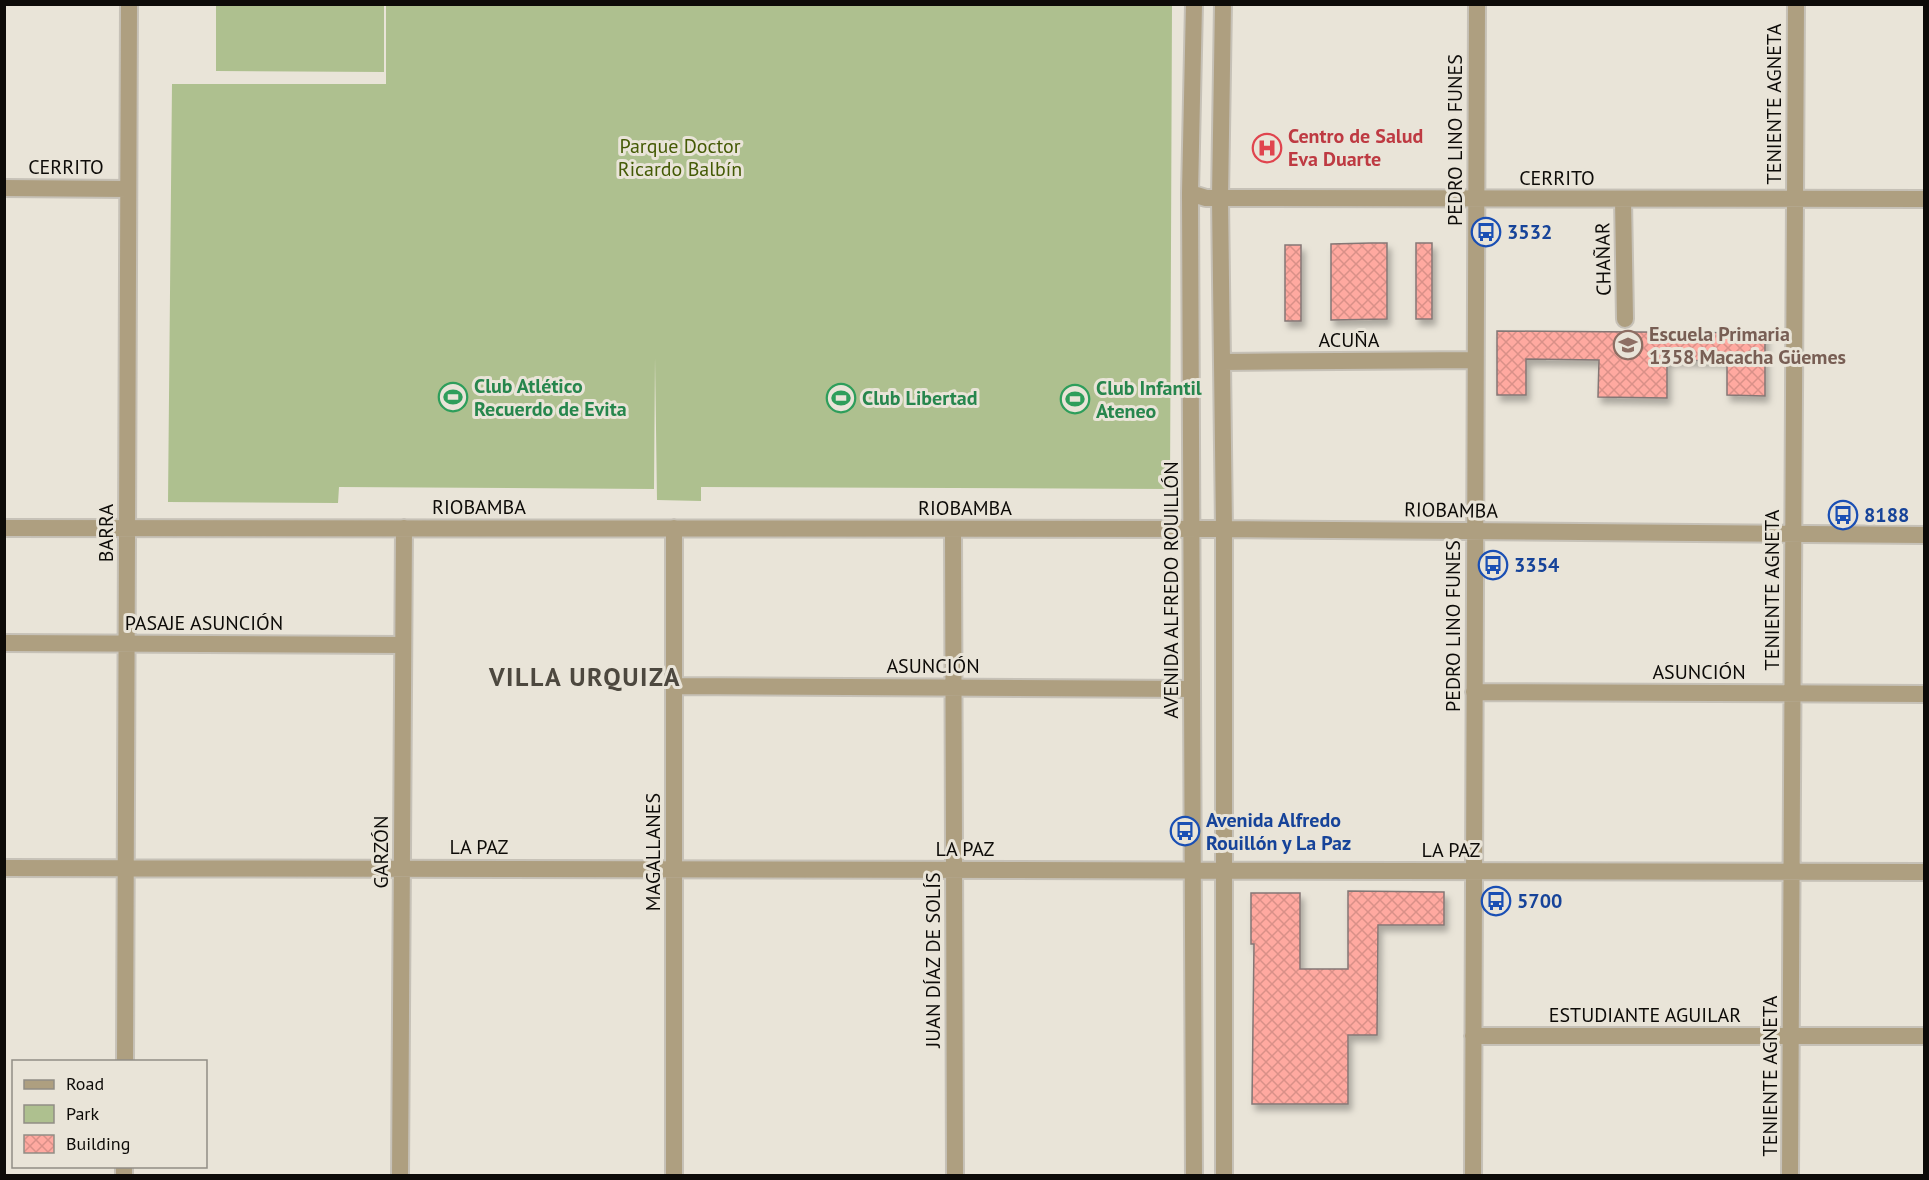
<svg xmlns="http://www.w3.org/2000/svg" width="1929" height="1180" viewBox="0 0 1929 1180" font-family="'PT Sans',sans-serif">
<style>
.park{fill:#aec08f}
.building{fill:url(#building-cross-hatch);stroke:#847775;stroke-width:1.5;filter:url(#shadow)}
.lines{fill:none;stroke-linecap:round;stroke-linejoin:round}
.minor-casing{stroke:#c6c1b7;stroke-width:20}
.minor{stroke:#ae9f80;stroke-width:16}
.labels{text-anchor:middle;stroke-width:6;stroke-linejoin:round;paint-order:stroke}
.street-label{font-size:20px;fill:#0d0b08;stroke:#e9e4d8}
.health-label{font-size:20px;font-weight:bold;fill:#be3a42;stroke:#e9e4d8;text-anchor:start}
.park-label{font-size:20px;fill:#445a05;stroke:#e9e4d8}
.transit-label{font-size:20px;font-weight:bold;fill:#164399;stroke:#e9e4d8;text-anchor:start}
.education-label{font-size:20px;font-weight:bold;fill:#785e54;stroke:#e9e4d8;text-anchor:start}
.leisure-label{font-size:20px;font-weight:bold;fill:#27864d;stroke:#e9e4d8;text-anchor:start}
.district-label{font-size:26px;font-weight:bold;letter-spacing:1.5px;fill:#4d483f;stroke:#e9e4d8}
</style>
<defs>
<pattern id="building-cross-hatch" width="8" height="8" patternUnits="userSpaceOnUse" patternTransform="scale(1.5)"><rect width="8" height="8" fill="#ffa9a0"/><path d="M0 0l8 8M0 8l8-8" fill="none" stroke="#d99088"/></pattern>
<filter id="shadow"><feDropShadow dx="3.5" dy="6" stdDeviation="3" flood-color="#0004"/></filter>
</defs>
<rect width="100%" height="100%" fill="#e9e4d8"/>
<!-- park -->
<path class="park" d="M216,5H384V72L216,71Z
M386,5H1172L1170,489L701,487V501L657,500L655,357L654,489L339,487L338,503L168,502L172,84H386Z"/>
<!-- building -->
<path class="building" d="M1371,243H1387V319L1331,320V244Z
M1416,243H1432V319H1416Z
M1285,245H1301V321H1285Z
M1497,331L1765,333V396L1727,395V361L1667,360V398L1598,397L1599,360L1526,359V395H1497Z
M1348,891L1444,892V925H1378L1377,1035H1348V1104H1252L1254,944H1251V893H1300V969H1348Z"/>
<g class="lines">
<!-- minor casing -->
<g class="minor-casing">
<path id="minor" d="M1194,4L1190,193L1194,1176
M1223,4L1220,198L1224,529V1176
M4,188L128,189
M1190,193L1206,198H1220L1924,199
M1623,199L1625,319
M1222,362L1475,360
M4,528L1224,529L1924,535
M953,529L955,1176
M4,643L403,645
M674,686L1192,689
M1474,692L1924,694
M4,868L1924,872
M1473,1036H1924
M125,1062L129,4
M124,1176V1166
M400,1176L404,528
M674,1176V528
M1473,1176L1477,4
M1790,1176L1796,4"/>
</g>
<!-- minor -->
<use href="#minor" class="minor"/>
</g>
<!-- icons -->
<defs>
<g id="hospital-ring" transform="scale(1.5)"><circle r="9.5" fill="#e9e4d8" stroke="#e0444e" stroke-width="1.5"/><path d="M-5-5h3v3.5h4V-5h3V5h-3V1.5h-4V5h-3Z" fill="#e0444e"/></g>
<g id="bus-ring" transform="scale(1.5)"><circle r="9.5" fill="#e9e4d8" stroke="#1a4fb4" stroke-width="1.5"/><path d="M-5-6H5V4H4V6H2V4H-2V6H-4V4H-5ZM-3.5-4V0h7V-4ZM-3.5 1.2v1.5H-2V1.2ZM2 1.2v1.5H3.5V1.2Z" fill="#1a4fb4"/></g>
<g id="school-ring" transform="scale(1.5)"><circle r="9.5" fill="#e9e4d8" stroke="#8d6e63" stroke-width="1.5"/><path d="M0-5L7-2L0 1L-7-2ZM-4 1L0 2.5L4 1V4Q0 6-4 4Z" fill="#8d6e63"/></g>
<g id="stadium-ring" transform="scale(1.5)"><circle r="9.5" fill="#e9e4d8" stroke="#2e9e5b" stroke-width="1.5"/><path d="M0-5a6.5 5 0 1 0 0 10a6.5 5 0 1 0 0-10ZM-3.5-1.8h7v3.6h-7Z" fill="#2e9e5b"/></g>
</defs>
<g fill-rule="evenodd">
<use href="#hospital-ring" x="1267" y="148"/>
<use href="#bus-ring" x="1486" y="232"/>
<use href="#school-ring" x="1628" y="345"/>
<use href="#stadium-ring" x="453" y="397"/>
<use href="#stadium-ring" x="841" y="398"/>
<use href="#stadium-ring" x="1075" y="399"/>
<use href="#bus-ring" x="1843" y="515"/>
<use href="#bus-ring" x="1493" y="565"/>
<use href="#bus-ring" x="1185" y="831"/>
<use href="#bus-ring" x="1496" y="901"/>
</g>
<g class="labels">
<!-- street labels -->
<g class="street-label">
<text transform="translate(1774 104) rotate(-90)" y="7">TENIENTE AGNETA</text>
<text transform="translate(1455 140) rotate(-90)" y="7">PEDRO LINO FUNES</text>
<text x="66" y="174">CERRITO</text>
<text x="1557" y="185">CERRITO</text>
<text transform="translate(1603 259) rotate(-91)" y="7">CHAÑAR</text>
<text x="1349" y="347">ACUÑA</text>
<text x="479" y="514">RIOBAMBA</text>
<text x="965" y="515">RIOBAMBA</text>
<text transform="translate(1451 510) rotate(1)" y="7">RIOBAMBA</text>
<text transform="translate(106 533) rotate(-90)" y="7">BARRA</text>
<text transform="translate(1171 590) rotate(-90)" y="7">AVENIDA ALFREDO ROUILLÓN</text>
<text transform="translate(1772 590) rotate(-90)" y="7">TENIENTE AGNETA</text>
<text x="204" y="630">PASAJE ASUNCIÓN</text>
<text transform="translate(1453 626) rotate(-90)" y="7">PEDRO LINO FUNES</text>
<text x="933" y="673">ASUNCIÓN</text>
<text x="1699" y="679">ASUNCIÓN</text>
<text x="479" y="854">LA PAZ</text>
<text x="965" y="856">LA PAZ</text>
<text x="1451" y="857">LA PAZ</text>
<text transform="translate(381 852) rotate(-90)" y="7">GARZÓN</text>
<text transform="translate(653 852) rotate(-90)" y="7">MAGALLANES</text>
<text transform="translate(933 960) rotate(-90)" y="7">JUAN DÍAZ DE SOLÍS</text>
<text x="1645" y="1022">ESTUDIANTE AGUILAR</text>
<text transform="translate(1770 1076) rotate(-90)" y="7">TENIENTE AGNETA</text>
</g>
<!-- health labels -->
<g class="health-label">
<text x="1288" y="143">Centro de Salud<tspan x="1288" dy="23">Eva Duarte</tspan></text>
</g>
<!-- park labels -->
<g class="park-label">
<text x="680" y="153">Parque Doctor<tspan x="680" dy="23">Ricardo Balbín</tspan></text>
</g>
<!-- transit labels -->
<g class="transit-label">
<text x="1507" y="239">3532</text>
<text x="1864" y="522">8188</text>
<text x="1514" y="572">3354</text>
<text x="1206" y="827">Avenida Alfredo<tspan x="1206" dy="23">Rouillón y La Paz</tspan></text>
<text x="1517" y="908">5700</text>
</g>
<!-- education labels -->
<g class="education-label">
<text x="1649" y="341">Escuela Primaria<tspan x="1649" dy="23">1358 Macacha Güemes</tspan></text>
</g>
<!-- leisure labels -->
<g class="leisure-label">
<text x="474" y="393">Club Atlético<tspan x="474" dy="23">Recuerdo de Evita</tspan></text>
<text x="1096" y="395">Club Infantil<tspan x="1096" dy="23">Ateneo</tspan></text>
<text x="862" y="405">Club Libertad</text>
</g>
<!-- district labels -->
<g class="district-label">
<text x="585" y="686">VILLA URQUIZA</text>
</g>
</g>
<!-- border -->
<rect width="1929" height="1180" fill="none" stroke="#0d0b08" stroke-width="12"/>
<!-- legend -->
<rect x="12" y="1060" width="195" height="108" fill="#e9e4d8" stroke="#918d85" stroke-width="1.5"/>
<rect x="24" y="1080" width="30" height="9" fill="#ae9f80" stroke="#918d85" stroke-width="1.5"/>
<text x="66" y="1090" font-size="18" fill="#0d0b08">Road</text>
<rect x="24" y="1105" width="30" height="18" fill="#aec08f" stroke="#918d85" stroke-width="1.5"/>
<text x="66" y="1120" font-size="18" fill="#0d0b08">Park</text>
<rect x="24" y="1135" width="30" height="18" fill="url(#building-cross-hatch)" stroke="#918d85" stroke-width="1.5"/>
<text x="66" y="1150" font-size="18" fill="#0d0b08">Building</text>
</svg>
